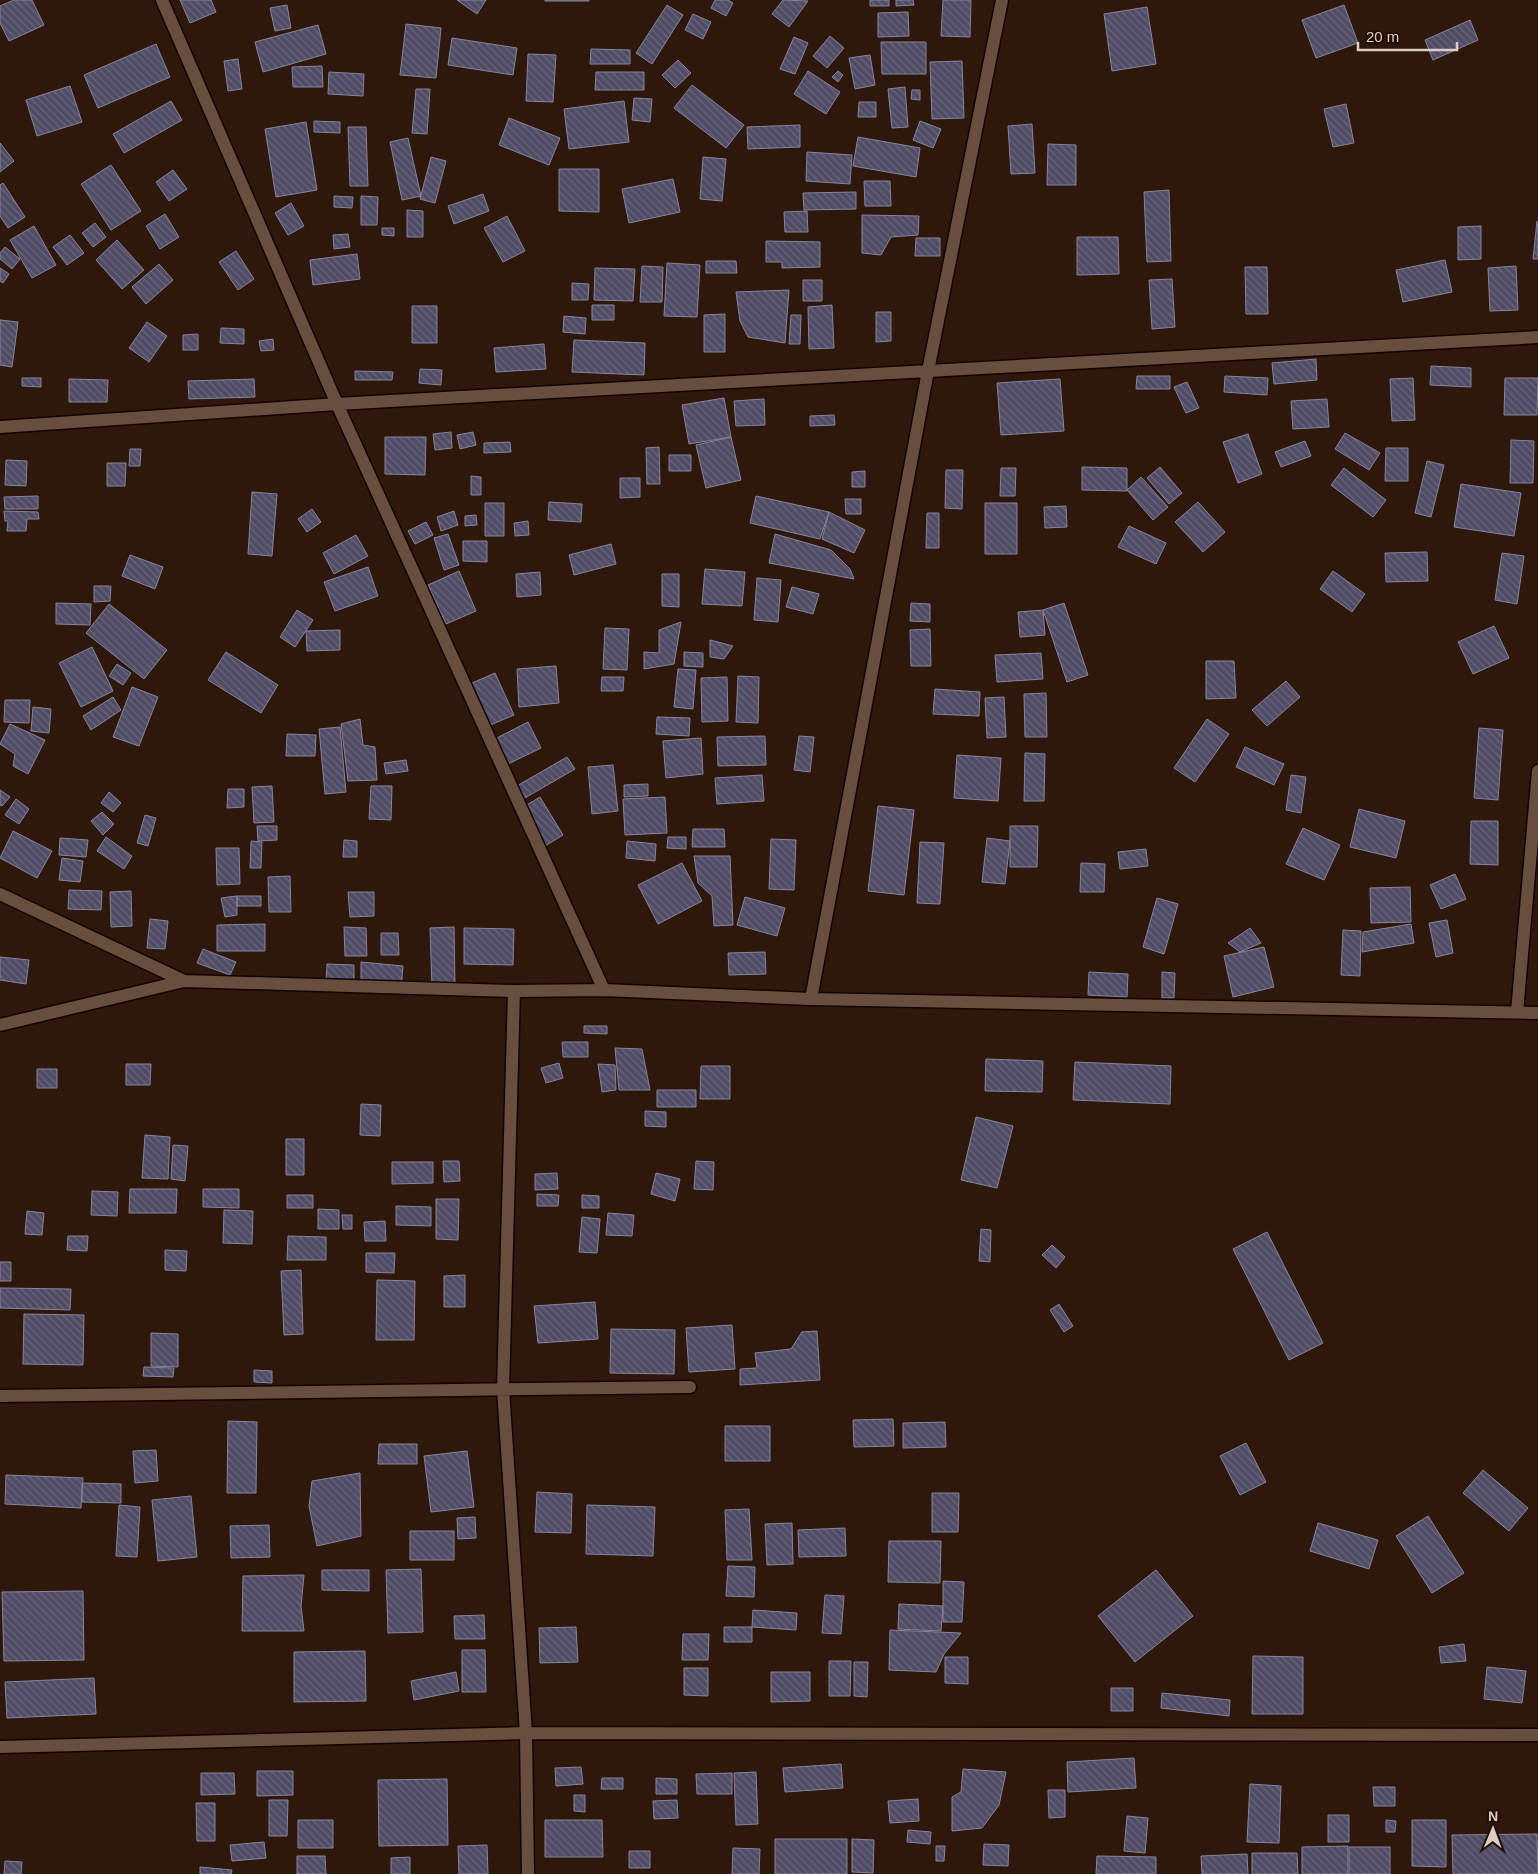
<svg xmlns="http://www.w3.org/2000/svg" width="1538" height="1874" viewBox="0 0 1538 1874" font-family="Arial,sans-serif">
<style>
.building{fill:url(#building-back-hatch);stroke:#88839f}
.lines{fill:none;stroke-linecap:round;stroke-linejoin:round}
.minor-casing{stroke:#140400;stroke-width:15}
.secondary-casing{stroke:#140400;stroke-width:15}
.minor{stroke:#674e3f;stroke-width:12}
.secondary{stroke:#674e3f;stroke-width:12}
</style>
<defs>
<pattern id="building-back-hatch" width="6" height="6" patternUnits="userSpaceOnUse" patternTransform="scale(1.25)"><rect width="6" height="6" fill="#504c65"/><path d="M-1 5l2 2M0 0l6 6M5-1l2 2" fill="none" stroke="#69657a"/></pattern>
</defs>
<rect width="100%" height="100%" fill="#2d180b"/>
<!-- building -->
<path class="building" d="M14,0H32L44,25L9,41L0,23V6Z
M180,0H211L216,12L190,23Z
M457,0H486L477,14Z
M545,0H589V1H545Z
M715,0H728L733,3L726,16L711,8Z
M783,0L808,1L789,27L772,14Z
M870,0H889V6H870Z
M896,0H913L914,5L896,6Z
M943,0H971L970,37L941,36Z
M287,5L291,28L275,31L270,8Z
M667,5L683,15L652,64L636,53Z
M1344,5L1358,43L1316,58L1302,20Z
M1147,7L1156,64L1112,71L1104,14Z
M908,12L909,36L878,37V13Z
M693,14L711,22L703,39L685,30Z
M1470,20L1478,40L1433,60L1425,40Z
M406,24L441,28L436,78L400,75Z
M318,25L326,54L263,72L255,42Z
M830,36L844,48L827,68L813,56Z
M794,37L808,43L795,74L780,69Z
M452,38L517,48L513,75L448,65Z
M881,42H926V74H882Z
M156,44L170,77L98,108L84,75Z
M591,49L630,50V64H590Z
M528,54L556,55L553,102L526,101Z
M870,55L875,85L855,89L849,58Z
M238,59L242,89L228,91L224,61Z
M678,60L691,73L675,88L662,75Z
M962,61L964,118L932,119L930,62Z
M322,66L323,87H293L292,67Z
M808,71L840,92L826,114L794,94Z
M838,71L843,75L838,82L832,77Z
M329,72L364,74L363,96L328,94Z
M596,72H644V90H595Z
M692,85L744,125L726,148L674,108Z
M70,86L82,122L37,136L26,100Z
M905,87L908,127L892,128L888,89Z
M416,89H430L427,134L412,133Z
M912,90H920V100L911,99Z
M634,98L652,99L650,122L632,120Z
M171,101L182,120L124,153L113,134Z
M624,101L629,142L569,149L564,109Z
M859,102H876V117H858Z
M1346,104L1354,143L1333,147L1324,109Z
M509,118L560,138L549,165L499,145Z
M314,121L340,122V133L314,132Z
M920,121L941,129L933,148L913,140Z
M306,122L317,190L276,197L265,129Z
M1032,124L1035,173L1011,174L1008,126Z
M800,125V147L748,149L747,127Z
M348,127H366L368,186H350Z
M858,137L920,148L916,177L853,166Z
M408,138L421,196L402,200L390,142Z
M0,143L14,161L0,172Z
M1048,144L1076,145V185H1047Z
M807,152L852,155L850,184L806,181Z
M431,157L446,161L435,203L420,199Z
M703,157L726,159L722,201L700,199Z
M111,165L141,211L111,230L81,184Z
M559,169H599V212L559,211Z
M173,170L187,189L169,201L156,182Z
M673,179L680,212L629,223L622,189Z
M864,181H890L891,206H865Z
M3,183L25,217L8,228L0,216V185Z
M1169,190L1171,261L1147,262L1144,192Z
M856,192V209L804,210L803,193Z
M483,194L489,211L454,224L448,206Z
M334,196L353,197L352,208L334,207Z
M361,196L378,197L377,225H361Z
M291,203L304,226L288,235L275,213Z
M407,210L423,211V237H407Z
M807,211L808,232H785L784,212Z
M165,214L179,237L160,249L146,226Z
M862,215L919,216L918,235L891,237L881,255L862,253Z
M507,216L525,251L503,262L484,228Z
M1537,221L1538,222V259H1533Z
M95,223L106,237L93,247L82,233Z
M34,226L56,265L32,278L10,240Z
M1481,226V259L1458,260V227Z
M382,228H394V236L382,235Z
M348,234L350,247L334,249L333,235Z
M70,235L84,253L67,265L53,247Z
M1077,237H1118L1119,274L1077,275Z
M916,238H940V256H915Z
M117,240L144,270L122,289L96,260Z
M766,241L820,242V267L782,268V262H766Z
M5,247L20,259L12,269L0,259V253Z
M236,251L254,279L238,290L219,262Z
M357,254L360,279L313,285L310,260Z
M1445,260L1452,292L1403,302L1396,270Z
M706,261H736L737,273H706Z
M667,263L700,265L697,317L664,316Z
M159,264L173,280L146,304L132,287Z
M642,266L663,267L662,302H640Z
M1516,266L1518,310L1490,311L1488,268Z
M1245,267H1267L1268,314H1246Z
M0,268L9,274L3,283L0,281Z
M595,268L635,269L633,301L594,300Z
M1172,279L1175,327L1152,329L1149,280Z
M803,280H822V301H803Z
M572,283L589,284L588,300H572Z
M789,290L785,343L748,337L740,321L736,292Z
M592,305H614V320H592Z
M832,305L834,348L809,349L808,307Z
M412,306H437V343H412Z
M876,312H891V341L876,342Z
M725,314V352H704V315Z
M791,315H801L800,344H789Z
M564,316L586,318L585,334L563,332Z
M0,320L18,322L12,367L0,365Z
M147,322L167,336L149,362L129,348Z
M221,328L244,329V344L220,343Z
M198,334V350H183V335Z
M273,339L274,350L261,351L259,341Z
M574,340L645,343L644,375L572,372Z
M544,344L546,369L496,372L494,348Z
M1316,359L1317,380L1274,384L1272,363Z
M1431,366L1471,368V387L1430,385Z
M420,369L442,370L441,385L419,383Z
M355,371L393,372L392,380H355Z
M1137,376H1170V389H1136Z
M1225,376L1268,378L1267,395L1224,392Z
M22,378H41V387L22,386Z
M1413,378L1415,420L1392,421L1390,379Z
M1505,378H1538L1537,415H1504Z
M69,379L108,380L107,402H69Z
M254,379L255,397L189,399L188,381Z
M1060,379L1064,431L1001,435L997,383Z
M1187,382L1199,408L1186,413L1174,387Z
M724,398L731,437L689,444L682,405Z
M764,399L765,425L736,426L734,401Z
M1327,399L1329,427L1293,429L1291,401Z
M834,415L835,425L810,426V416Z
M451,432L452,448L435,450L433,434Z
M473,432L476,445L460,449L457,435Z
M1345,433L1380,453L1369,470L1335,449Z
M1248,434L1262,474L1238,483L1223,442Z
M385,437H426L425,475L385,474Z
M731,437L741,480L706,488L696,445Z
M1511,440L1534,441L1533,483H1510Z
M1305,441L1311,456L1281,467L1275,452Z
M510,442L511,452L484,453V443Z
M659,447L660,484H647L646,448Z
M1386,448H1408V481H1385Z
M130,449H141L140,466H129Z
M669,455H691V471H669Z
M6,460L27,461L26,486L5,485Z
M1427,461L1444,465L1431,517L1415,513Z
M107,463H126L125,486H107Z
M1082,467L1127,468V491L1082,490Z
M1160,467L1182,493L1169,504L1147,478Z
M1001,468H1016L1015,496H1000Z
M1344,468L1386,500L1373,517L1331,485Z
M946,470H963L962,509L945,508Z
M865,471V487H852V472Z
M471,476L481,477V495H471Z
M1141,477L1168,507L1153,520L1127,490Z
M620,478H640V497L620,498Z
M1461,484L1521,493L1514,536L1454,527Z
M252,492L277,494L272,556L248,554Z
M38,496V509H5L4,497Z
M756,496L829,512L820,539L750,523Z
M845,499H861V514H846Z
M549,502L582,504L581,522L548,520Z
M1198,502L1225,532L1203,552L1175,522Z
M485,503H504V536H485Z
M985,503H1017V554H985Z
M1066,506L1067,527L1045,528L1044,507Z
M312,509L321,522L307,532L298,519Z
M4,511L38,512L39,519H27L26,531H7L8,521H5Z
M454,511L458,525L441,531L437,517Z
M829,512L865,530L854,553L822,539Z
M927,513H939V548H926Z
M476,515L477,525L465,526V516Z
M528,521L529,535L515,536L514,523Z
M426,522L433,535L415,544L408,531Z
M1129,526L1166,543L1156,564L1118,547Z
M448,534L459,565L444,570L434,538Z
M775,534L831,550L850,569L854,579L769,563Z
M356,535L368,556L334,574L323,553Z
M463,541H487V562L463,561Z
M611,544L616,564L574,575L569,555Z
M1427,552L1428,581L1386,582L1385,553Z
M1502,553L1524,556L1517,604L1495,600Z
M130,555L163,567L155,589L122,576Z
M368,567L378,596L335,611L324,582Z
M705,569L745,572L742,606L702,604Z
M459,571L476,611L446,624L428,585Z
M1333,571L1365,594L1352,612L1320,589Z
M540,572L541,595L517,597L516,574Z
M662,574H679V607L662,606Z
M757,578L781,580L778,622L754,620Z
M94,586H111L110,601L94,602Z
M792,587L819,594L813,614L786,607Z
M56,603L91,604L90,625L56,624Z
M911,603L930,604V622L910,621Z
M1064,603L1088,675L1067,682L1043,610Z
M109,604L167,650L144,679L86,633Z
M297,610L313,620L295,647L280,637Z
M1043,610L1045,635L1020,637L1018,612Z
M681,622L674,664L644,669V652L659,653V630Z
M1494,626L1509,658L1473,674L1458,642Z
M605,628L629,629L627,670L603,669Z
M930,629L931,666H911L910,630Z
M340,630V650L307,651L306,631Z
M710,640L733,646L724,659L710,657Z
M92,647L113,691L81,707L59,663Z
M226,652L278,685L261,713L208,680Z
M684,652L703,653V667L684,666Z
M1041,653L1043,679L997,682L995,655Z
M1206,661H1234L1236,698L1206,699Z
M117,664L131,673L123,685L109,676Z
M556,666L559,703L519,707L517,669Z
M678,669L696,670L693,709L674,707Z
M495,673L514,715L488,726L470,684Z
M738,676L759,677L758,723L736,722Z
M602,677H624L623,691H601Z
M727,677L728,721L702,722L701,678Z
M1286,681L1300,697L1267,726L1252,710Z
M132,687L158,697L139,746L113,737Z
M935,689L980,692L979,716L933,714Z
M1046,693L1047,737H1025L1024,694Z
M113,697L121,710L91,730L83,716Z
M1004,697L1006,737L987,738L985,698Z
M5,700H30L29,723L4,722Z
M33,707L51,709L49,733L31,731Z
M657,717L690,718L689,736L656,734Z
M360,719L363,745L375,747L377,780L348,781L341,724Z
M1207,719L1229,734L1195,782L1174,768Z
M528,722L541,748L506,765L493,740Z
M10,724L45,740L28,774L13,766L15,754L0,744Z
M340,727L346,792L325,794L319,729Z
M1479,728L1503,730L1498,800L1474,798Z
M287,734L316,735L315,756H286Z
M765,736L766,765L718,766L717,737Z
M799,736L814,737L810,772L794,770Z
M701,738L703,774L666,778L663,741Z
M1245,747L1284,764L1274,785L1236,767Z
M1025,753L1045,754L1044,801H1024Z
M957,755L1001,758L998,801L954,798Z
M567,757L575,769L523,799L515,787Z
M406,760L408,771L386,774L384,763Z
M613,765L618,811L592,814L588,767Z
M762,775L764,801L717,804L715,778Z
M1291,775L1306,777L1301,813L1286,810Z
M648,784V796L624,797V785Z
M272,786L274,822L254,823L252,787Z
M371,786H392L391,820L369,819Z
M228,789H244V807L227,808Z
M0,790L10,797L2,806L0,805Z
M109,792L121,803L113,812L101,803Z
M540,797L563,835L545,846L522,808Z
M665,797L667,833L625,835L623,799Z
M16,799L29,809L19,824L5,815Z
M878,806L914,810L904,895L868,891Z
M1359,809L1405,821L1396,858L1350,847Z
M102,812L114,824L103,835L91,821Z
M145,815L156,818L148,846L137,843Z
M1471,821H1498V865L1470,864Z
M257,826H277V840L258,841Z
M1010,826H1038L1037,867H1010Z
M1303,828L1340,845L1324,880L1286,864Z
M693,829H724L725,847H692Z
M13,831L52,851L37,878L0,858Z
M106,837L132,856L124,869L97,851Z
M668,837H686V849L667,848Z
M60,838L88,840L86,857L59,855Z
M987,838L1010,841L1005,884L982,882Z
M771,839L796,840L794,890L769,889Z
M344,840L357,841V857H343Z
M251,841L262,842L261,868H250Z
M627,841L656,844L655,861L626,858Z
M920,842L944,843L940,904L917,903Z
M216,848H239L240,884L217,885Z
M1146,849L1148,866L1120,869L1118,852Z
M694,856H730L733,925L714,926L712,896L698,883Z
M62,858L83,861L80,882L59,880Z
M682,863L702,901L658,924L638,885Z
M1081,863L1105,864L1104,892H1080Z
M1455,874L1466,899L1441,909L1430,885Z
M290,876L291,912H269L268,877Z
M1410,887L1411,922L1371,923L1370,888Z
M69,890L102,891L101,910L68,909Z
M131,891L132,926L111,927L110,892Z
M348,892H374V916L350,917Z
M237,896V915L225,917L221,898Z
M237,896H261V906H237Z
M745,897L785,908L777,936L737,925Z
M1157,898L1178,904L1164,954L1143,947Z
M150,919L168,921L165,949L147,948Z
M1447,920L1453,953L1436,957L1429,923Z
M265,924V951H217V925Z
M1411,924L1414,943L1362,952L1363,932Z
M344,927L366,928L367,956H345Z
M454,927L455,987H432L430,928Z
M464,928L514,929L513,965L464,964Z
M1250,928L1261,943L1240,952L1228,943Z
M1343,930L1361,931L1360,976L1341,975Z
M381,933H398L399,955H381Z
M1264,947L1274,987L1233,997L1224,956Z
M203,949L236,962L230,975L197,963Z
M765,952L766,974L729,975L728,953Z
M0,957L29,960L26,984L0,980Z
M361,962L403,966L401,989L361,987Z
M327,964L354,965V985L326,983Z
M1089,972L1128,974L1127,997L1088,995Z
M1162,972L1175,973L1174,998H1162Z
M584,1026H607V1034L584,1033Z
M562,1042H588V1057H563Z
M615,1048L642,1049L650,1090H619Z
M986,1059L1043,1061L1042,1092L985,1091Z
M1075,1062L1171,1066L1170,1104L1073,1100Z
M559,1063L563,1078L546,1083L541,1068Z
M126,1064H151L150,1085H126Z
M598,1064L615,1065L616,1090L602,1092Z
M701,1066H730V1099H700Z
M37,1069H57V1088H37Z
M657,1090H696V1107H657Z
M361,1104L381,1105L380,1136L360,1135Z
M645,1111L666,1112V1127L645,1126Z
M976,1117L1013,1126L997,1188L961,1180Z
M145,1135L170,1137L168,1179L142,1178Z
M286,1139H304V1175H286Z
M173,1145L188,1146L185,1181L171,1179Z
M443,1161H459L460,1181L444,1182Z
M696,1161L714,1162L713,1190L694,1189Z
M392,1162H433V1183L392,1184Z
M557,1173L558,1189L535,1190V1174Z
M656,1173L680,1179L675,1201L651,1194Z
M130,1189H177L176,1213H129Z
M203,1189H239V1208L203,1207Z
M92,1191L118,1192L117,1216L91,1215Z
M537,1194L559,1195L558,1206H537Z
M287,1195H313V1208H287Z
M582,1195L599,1196V1208H582Z
M436,1199H459L458,1240L436,1239Z
M396,1206L431,1207V1226L396,1225Z
M318,1209L339,1210V1229H318Z
M224,1210L253,1211L252,1244L223,1243Z
M27,1211L44,1213L42,1235L25,1234Z
M608,1213L634,1215L632,1236L606,1235Z
M342,1215H352V1229H343Z
M582,1217L600,1219L597,1253L579,1252Z
M385,1221L386,1241H365L364,1222Z
M981,1229L991,1230L990,1262L979,1261Z
M1267,1232L1323,1343L1289,1360L1233,1249Z
M68,1236H88L87,1251L67,1250Z
M288,1236L326,1237V1260H287Z
M1052,1245L1065,1257L1056,1268L1042,1255Z
M165,1250L187,1251L186,1271L165,1270Z
M366,1253H395L394,1273L366,1272Z
M0,1262H11V1281H0Z
M301,1270L303,1334L284,1335L281,1271Z
M465,1275V1307H444V1276Z
M377,1280L415,1281L414,1340H376Z
M0,1288L71,1289L70,1310L0,1308Z
M595,1302L598,1339L538,1343L534,1306Z
M1059,1304L1073,1326L1064,1332L1050,1310Z
M24,1314L84,1315L83,1365L23,1364Z
M732,1325L735,1369L689,1372L686,1328Z
M611,1329L675,1330L674,1374L610,1373Z
M817,1331L820,1380L740,1385V1369L757,1368L755,1353L791,1349L802,1332Z
M151,1333L178,1334V1367L151,1366Z
M144,1367L174,1368L173,1377L143,1376Z
M254,1370L272,1371V1383L254,1382Z
M893,1419L894,1446L854,1447L853,1420Z
M228,1421L257,1422L256,1493H227Z
M945,1422L946,1447L903,1448V1423Z
M725,1426H770V1461H725Z
M1246,1443L1266,1482L1240,1495L1220,1456Z
M379,1444H417V1464H378Z
M156,1450L158,1481L135,1483L133,1451Z
M467,1451L474,1507L431,1512L424,1456Z
M1483,1470L1528,1508L1509,1531L1463,1493Z
M360,1473L361,1536L317,1546L309,1506L312,1481Z
M6,1475L83,1478L81,1508L5,1504Z
M82,1483L121,1484V1503L82,1502Z
M537,1492L572,1494L571,1533L535,1532Z
M932,1493H959L958,1532H932Z
M191,1496L197,1557L158,1561L152,1500Z
M119,1505L140,1507L137,1557L116,1556Z
M587,1505L655,1507L653,1556L586,1554Z
M749,1509L752,1560H727L725,1510Z
M1428,1516L1464,1573L1432,1593L1396,1536Z
M475,1517L476,1538L458,1539L457,1518Z
M792,1523L793,1564L767,1565L765,1524Z
M1318,1523L1378,1540L1369,1569L1310,1551Z
M269,1525L270,1557L231,1558L230,1526Z
M845,1528L846,1556L799,1557L798,1530Z
M410,1531H454V1560H410Z
M889,1541H941L940,1583L888,1582Z
M728,1566L755,1567L754,1597L726,1596Z
M421,1569L423,1632L388,1633L386,1570Z
M322,1570H369V1591L322,1590Z
M1156,1570L1193,1616L1135,1662L1098,1616Z
M304,1575L301,1606L304,1631H242L243,1576Z
M943,1581L964,1582L962,1622H943Z
M83,1591L84,1660L4,1661L2,1592Z
M825,1595L844,1596L841,1634L822,1633Z
M899,1604L943,1606L941,1631L898,1629Z
M753,1610L797,1613L796,1630L752,1627Z
M484,1615L485,1639H455L454,1616Z
M576,1627L578,1662L540,1663L539,1628Z
M724,1627H752V1642H724Z
M890,1630L961,1633L944,1654L936,1672L889,1670Z
M683,1634H709L708,1660H682Z
M1464,1644L1466,1661L1441,1663L1439,1647Z
M462,1650H485L486,1692H462Z
M365,1651L366,1701L294,1702V1652Z
M1253,1656L1303,1657V1714H1252Z
M945,1657H968V1684L945,1683Z
M829,1661H851L850,1696H829Z
M854,1662H868L867,1697L854,1696Z
M1487,1667L1526,1671L1522,1703L1484,1699Z
M684,1668H708V1696L684,1695Z
M456,1672L459,1691L414,1700L411,1681Z
M771,1672H810V1701L771,1702Z
M94,1678L96,1714L7,1718L5,1682Z
M1111,1688H1133V1711H1111Z
M1162,1693L1230,1700L1229,1716L1161,1708Z
M1134,1758L1136,1788L1068,1792L1067,1762Z
M841,1764L843,1788L785,1792L783,1768Z
M581,1767L583,1784L556,1786L555,1768Z
M963,1769L1006,1772L999,1805L982,1828L952,1831V1797L961,1792Z
M257,1771H293V1795L257,1796Z
M756,1772L758,1824L736,1825L734,1773Z
M201,1773H234L235,1794L201,1795Z
M732,1773V1794H697L696,1774Z
M602,1778H623V1789H601Z
M656,1778L677,1779V1794H656Z
M447,1779L448,1845L379,1846L378,1780Z
M1250,1784L1281,1786L1279,1843L1247,1842Z
M1373,1787H1395V1806H1374Z
M1048,1790H1065V1817L1049,1818Z
M574,1795H585V1812L574,1811Z
M918,1799L919,1821L890,1823L888,1801Z
M269,1800H288L287,1836H269Z
M677,1800L678,1818L654,1819L653,1801Z
M196,1803H215V1841H197Z
M1328,1815H1349V1842H1328Z
M1127,1816L1148,1818L1145,1853L1124,1851Z
M298,1820H333V1848H298Z
M545,1820H602L603,1857H545Z
M1386,1820L1396,1821L1395,1832H1386Z
M1412,1820H1446V1867L1412,1866Z
M908,1830L931,1832L930,1844L907,1842Z
M1537,1834L1538,1874H1453L1452,1835Z
M775,1839H847V1874H775Z
M852,1839L874,1840L873,1873L852,1872Z
M264,1842L266,1858L232,1861L230,1845Z
M984,1844L1009,1845L1008,1866L983,1865Z
M487,1845L488,1874H459L458,1846Z
M936,1846H945L944,1861H936Z
M1348,1846V1874H1302V1847Z
M1349,1847H1390V1874H1349Z
M733,1848L760,1849L759,1874H732Z
M629,1851H650V1868H629Z
M1252,1853H1297L1298,1874H1252Z
M1247,1854L1248,1874H1202L1201,1856Z
M297,1856H325L326,1874H297Z
M1097,1856L1156,1857V1874H1096Z
M410,1857V1874H391V1858Z
M5,1861L22,1862L21,1874H4Z
M200,1867L232,1870L231,1874H200Z"/>
<g class="lines">
<!-- minor casing -->
<g class="minor-casing">
<path id="minor" d="M162,0L337,404L604,990
M0,427L337,404L1538,337
M514,991L503,1389L526,1733L528,1874
M811,999L928,371L1002,0
M1517,1012L1538,771
M0,1396L690,1387
M0,1747L526,1733L1538,1735"/>
</g>
<!-- secondary casing -->
<g class="secondary-casing">
<path id="secondary" d="M0,894L184,981L514,991L604,990L811,999L1538,1013
M0,1025L184,981"/>
</g>
<!-- minor -->
<use href="#minor" class="minor"/>
<!-- secondary -->
<use href="#secondary" class="secondary"/>
</g>
<!-- north arrow -->
<g transform="translate(1493 1829) rotate(1)" stroke="#230f03" stroke-width="4" paint-order="stroke">
<path d="M0-4L9 19L0 12L-9 19Z" fill="#ddcec5"/>
<text y="-8" font-size="14" font-weight="bold" text-anchor="middle" fill="#ddcec5">N</text>
</g>
<!-- scale -->
<path d="M1358 42v8h99v-8" fill="none" stroke="#ddcec5" stroke-width="2.5"/>
<text x="1366" y="42" font-size="15" fill="#ddcec5" stroke="#230f03" stroke-width="4" paint-order="stroke">20 m</text>
</svg>
